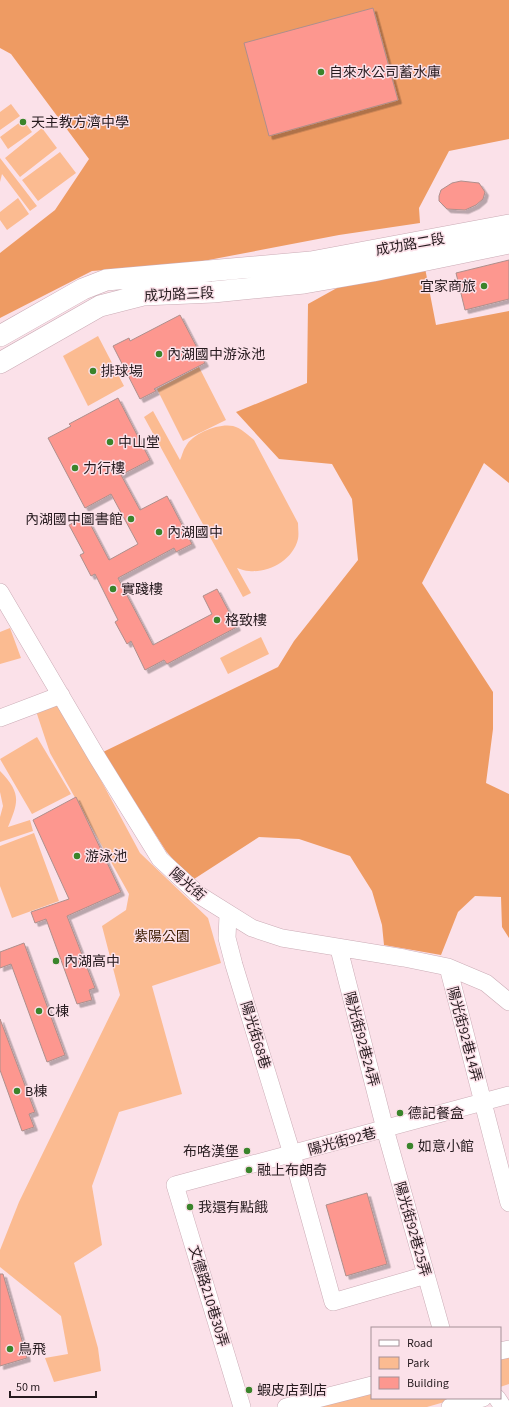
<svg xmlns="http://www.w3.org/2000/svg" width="509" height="1407" viewBox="0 0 509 1407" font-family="'Source Sans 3','Noto Sans TC',sans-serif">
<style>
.green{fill:#fbbb91}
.forest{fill:#ee9b63}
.building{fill:#fd978f;stroke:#ae8f8c;filter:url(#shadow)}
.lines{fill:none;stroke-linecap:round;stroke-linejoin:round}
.minor-casing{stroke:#cbacb6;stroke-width:18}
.major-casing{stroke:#cbacb6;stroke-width:22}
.minor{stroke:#fff;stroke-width:17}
.major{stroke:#fff;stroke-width:21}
.poi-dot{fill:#3a842b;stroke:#fbe1e9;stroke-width:1.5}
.labels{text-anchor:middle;stroke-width:3;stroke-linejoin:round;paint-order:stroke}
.poi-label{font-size:14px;fill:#251a1e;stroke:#fbe1e9;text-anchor:start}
.street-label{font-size:14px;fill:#251a1e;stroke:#fbe1e9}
.park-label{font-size:14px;fill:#412108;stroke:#fbe1e9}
</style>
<defs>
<filter id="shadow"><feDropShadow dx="3.5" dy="3.5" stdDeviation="0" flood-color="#0004"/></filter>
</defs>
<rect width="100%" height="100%" fill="#fbe1e9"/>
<!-- green -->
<path class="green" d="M11,104L20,116L0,130V112Z
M23,120L32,132L8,149L0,137Z
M42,128L57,148L20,177L5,158Z
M60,152L76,173L38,201L22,180Z
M0,158L37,206L30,211L2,174L0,182Z
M18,198L29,214L7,230L0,220V212Z
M98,336L124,386L88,406L63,356Z
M199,367L226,420L183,441L157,389Z
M153,411L180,460C182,456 183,450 186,446C193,433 219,423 233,426C241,428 248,435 254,440L298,523C298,528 299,534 298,539C293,560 269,573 249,571C245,571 241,569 237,568L251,593L243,597L144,417Z
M10,628L21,658L0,664V632Z
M261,637L269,654L228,674L220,658Z
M59,702L140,853L208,918L221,963L152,986L182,1094L119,1112L92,1186L102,1245L74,1263L98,1348L101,1371L54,1382L45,1358L68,1354L61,1316L0,1267V1250L19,1202L120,995L102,926L126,910L129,894L50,753L36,711Z
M37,737L71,794L32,814L0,759Z
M0,771C21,793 19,801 8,827L30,820L33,831L0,842V817L3,806L0,792Z
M34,833L59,901L12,918L0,886V846Z
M509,1354V1384L500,1387V1356Z
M372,1388V1398H447L448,1401L427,1407H313Z"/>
<!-- forest -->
<path class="forest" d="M0,0H509V139L449,151L419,208L420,223L339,235L193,263L92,271L0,318V253L55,210L89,159L11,54L0,48Z
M425,268L436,325L509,311V483L484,463L422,583L493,692V729L486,783L509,794V938L502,927L501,897L475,896L458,912L441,955L384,945L382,925L372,891L350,856L299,839L259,837L191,881L166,851L103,752L278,667L294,641L358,560L352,499L332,464L279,459L236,412L307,383L308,304L355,278Z"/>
<!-- building -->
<path class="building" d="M373,8L398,100L269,136L244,43Z
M461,181L479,183L485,192L483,199L476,205L465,210L447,209L439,201V196L441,190L452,183Z
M509,260V299L465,310L456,273Z
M180,315L205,363L154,389L156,391L140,399L113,346L129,338L130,341Z
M118,398L150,460L121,475L140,510L167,496L192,544L176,552L174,548L118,578L153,645L212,614L203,596L217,589L237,627L167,664L164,660L145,670L131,641L127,644L115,622L118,620L95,574L91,576L80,555L84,553L69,525L86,516L109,560L138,544L111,494L85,508L48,438L71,426L69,424Z
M76,797L121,892L67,916L95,988L89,990L92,1000L77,1004L46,919L35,923L31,912L69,899L33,820Z
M24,943L65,1055L47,1062L11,964L0,968V952Z
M0,1019L35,1112L29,1114L34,1127L22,1131L0,1070Z
M367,1193L387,1264L346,1276L326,1205Z
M0,1274H3L27,1358L0,1366Z"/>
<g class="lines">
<!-- minor casing -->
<g class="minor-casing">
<path id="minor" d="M0,592L97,757L160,859L199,895L252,928L282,938L404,958L448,967L486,983L509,1002
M0,718L61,695
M228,915L227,938L234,965L292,1154L333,1302L426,1275
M339,949L385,1129L441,1328
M448,967L509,1203
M500,1351L509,1349
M497,1398L503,1407
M242,1407L175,1185L509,1095
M286,1407L372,1385
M450,1407L483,1398"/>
</g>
<!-- major casing -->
<g class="major-casing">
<path id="major" d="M0,336L83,289L106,280L311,262L509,225
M0,363L100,306L143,295L213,292L304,283L373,271L509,243"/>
</g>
<!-- minor -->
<use href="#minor" class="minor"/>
<!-- major -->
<use href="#major" class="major"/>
</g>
<!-- markers -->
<g class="poi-dot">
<circle cx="321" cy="72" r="4"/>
<circle cx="23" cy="122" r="4"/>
<circle cx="484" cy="286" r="4"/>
<circle cx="159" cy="354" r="4"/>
<circle cx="93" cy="371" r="4"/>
<circle cx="110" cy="442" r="4"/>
<circle cx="75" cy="468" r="4"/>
<circle cx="131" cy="519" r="4"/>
<circle cx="159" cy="532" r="4"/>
<circle cx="113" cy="589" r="4"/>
<circle cx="217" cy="620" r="4"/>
<circle cx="77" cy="856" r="4"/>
<circle cx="56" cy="961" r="4"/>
<circle cx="39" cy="1011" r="4"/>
<circle cx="17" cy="1091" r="4"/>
<circle cx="400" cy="1113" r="4"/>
<circle cx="410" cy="1146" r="4"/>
<circle cx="247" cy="1151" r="4"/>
<circle cx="249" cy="1170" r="4"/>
<circle cx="190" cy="1207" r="4"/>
<circle cx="10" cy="1349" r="4"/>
<circle cx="249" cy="1390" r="4"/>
</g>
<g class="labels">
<!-- poi labels -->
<g class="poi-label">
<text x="329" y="77">自來水公司蓄水庫</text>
<text x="31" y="127">天主教方濟中學</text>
<text x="476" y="291" text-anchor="end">宜家商旅</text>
<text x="167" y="359">內湖國中游泳池</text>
<text x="101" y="376">排球場</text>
<text x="118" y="447">中山堂</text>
<text x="83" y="473">力行樓</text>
<text x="123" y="524" text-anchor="end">內湖國中圖書館</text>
<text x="167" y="537">內湖國中</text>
<text x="121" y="594">實踐樓</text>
<text x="225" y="625">格致樓</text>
<text x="85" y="861">游泳池</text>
<text x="64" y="966">內湖高中</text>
<text x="47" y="1016">C棟</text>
<text x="25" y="1096">B棟</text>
<text x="408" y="1118">德記餐盒</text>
<text x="418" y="1151">如意小館</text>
<text x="239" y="1156" text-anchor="end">布咯漢堡</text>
<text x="257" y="1175">融上布朗奇</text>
<text x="198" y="1212">我還有點餓</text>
<text x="18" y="1354">鳥飛</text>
<text x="257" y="1395">蝦皮店到店</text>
</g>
<!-- street labels -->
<g class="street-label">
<text transform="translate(410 244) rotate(-10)" y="5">成功路二段</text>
<text transform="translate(179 294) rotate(-3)" y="5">成功路三段</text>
<text transform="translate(188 884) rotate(41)" y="5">陽光街</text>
<text transform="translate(465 1034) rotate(75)" y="5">陽光街92巷14弄</text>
<text transform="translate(256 1035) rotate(73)" y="5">陽光街68巷</text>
<text transform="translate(362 1039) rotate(75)" y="5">陽光街92巷24弄</text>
<text transform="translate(342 1141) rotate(-15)" y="5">陽光街92巷</text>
<text transform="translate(413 1229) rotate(74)" y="5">陽光街92巷25弄</text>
<text transform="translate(209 1296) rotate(73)" y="5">文德路210巷30弄</text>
</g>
<!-- park labels -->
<g class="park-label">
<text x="162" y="941">紫陽公園</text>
</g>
</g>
<!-- legend -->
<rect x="371" y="1327" width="130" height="72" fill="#fbe1e9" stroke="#a59198"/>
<rect x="379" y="1340" width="20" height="6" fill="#ffffff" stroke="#a59198"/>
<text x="407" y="1347" font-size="12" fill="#251a1e">Road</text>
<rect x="379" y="1357" width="20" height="12" fill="#fbbb91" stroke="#a59198"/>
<text x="407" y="1367" font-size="12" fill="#251a1e">Park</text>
<rect x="379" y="1377" width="20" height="12" fill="#fd978f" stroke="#a59198"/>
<text x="407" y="1387" font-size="12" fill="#251a1e">Building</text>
<!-- scale -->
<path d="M10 1391v6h86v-6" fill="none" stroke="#251a1e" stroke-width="2"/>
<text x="16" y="1391" font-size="12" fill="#251a1e" stroke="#fbe1e9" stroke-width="3" paint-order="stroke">50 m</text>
</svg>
